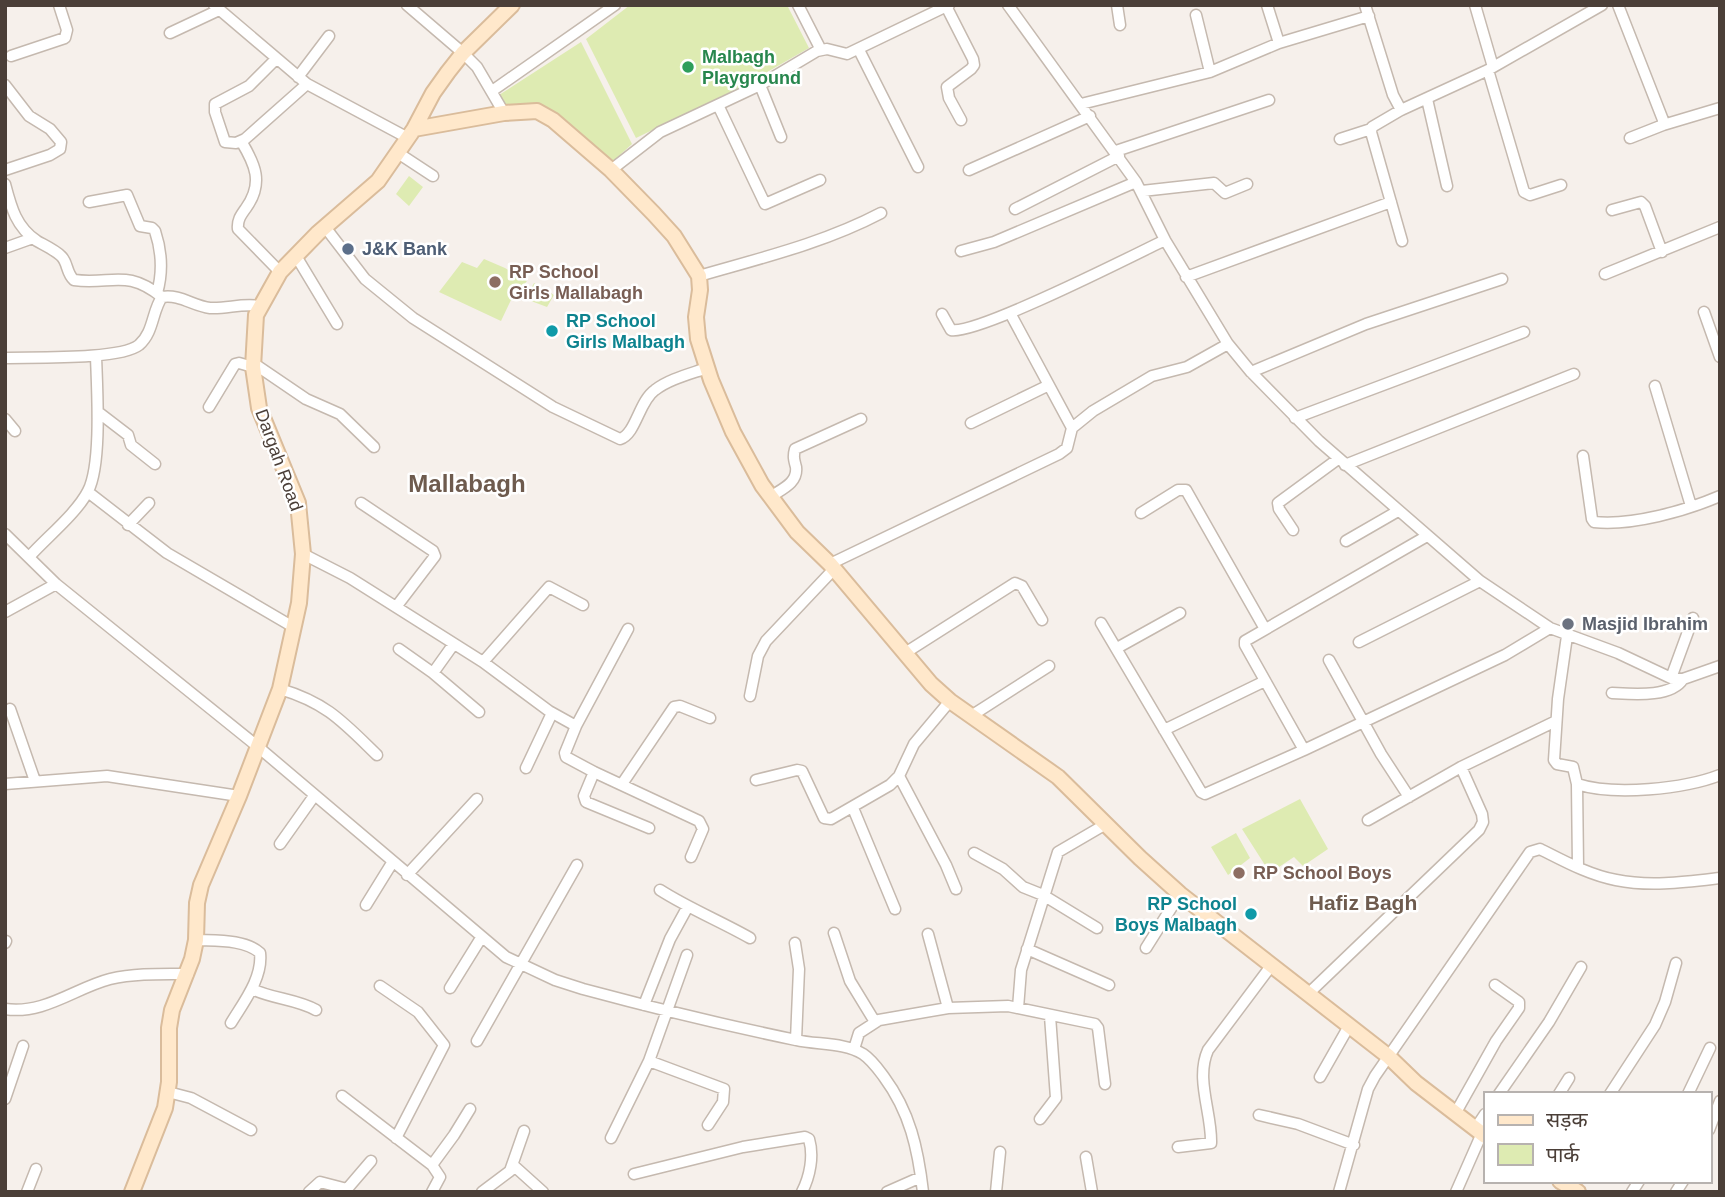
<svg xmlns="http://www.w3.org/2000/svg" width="1725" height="1197" viewBox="0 0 1725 1197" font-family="Helvetica,'Noto Sans Devanagari',sans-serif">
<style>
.green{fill:#deebb2}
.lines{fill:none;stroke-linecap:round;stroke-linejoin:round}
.street-casing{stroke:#c5b9af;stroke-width:13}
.secondary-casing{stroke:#dabc9b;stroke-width:18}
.street{stroke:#fff;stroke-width:10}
.secondary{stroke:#ffe8cb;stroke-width:14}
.leisure-dot{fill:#2e9e5b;stroke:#fff;stroke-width:2.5}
.service-dot{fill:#5c6f8a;stroke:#fff;stroke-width:2.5}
.education-dot{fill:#8d6e63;stroke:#fff;stroke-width:2.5}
.culture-dot{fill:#0f9aa8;stroke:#fff;stroke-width:2.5}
.worship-dot{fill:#6b7280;stroke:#fff;stroke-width:2.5}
.labels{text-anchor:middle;stroke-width:5;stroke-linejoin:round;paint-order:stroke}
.leisure-label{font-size:18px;font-weight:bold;fill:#27864d;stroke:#fff;text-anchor:start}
.service-label{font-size:18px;font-weight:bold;fill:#4e5e75;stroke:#fff;text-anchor:start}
.education-label{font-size:18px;font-weight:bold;fill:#785e54;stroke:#fff;text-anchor:start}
.culture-label{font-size:18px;font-weight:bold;fill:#0d838f;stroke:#fff;text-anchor:start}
.street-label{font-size:18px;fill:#4b3f38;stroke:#fff}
.worship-label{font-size:18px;font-weight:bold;fill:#5b616d;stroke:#fff;text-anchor:start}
.quarter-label{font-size:21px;font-weight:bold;fill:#6e5b4e;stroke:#fff}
.district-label{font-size:24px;font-weight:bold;fill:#6e5b4e;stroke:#fff}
</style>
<rect width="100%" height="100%" fill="#f6f0eb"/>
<!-- green -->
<path class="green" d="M630,5H787L809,48L743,86L636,138L586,39Z
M581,42L632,144L610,164L552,114L505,107L499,95Z
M409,176L423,187L409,206L396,194Z
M484,259L505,268L527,281L511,300L501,321L439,292L462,262L477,268Z
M534,283L554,295L547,307L531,301H524Z
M1300,799L1328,849L1303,866L1294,857L1270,873L1242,829Z
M1236,833L1250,858L1228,875L1211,847Z"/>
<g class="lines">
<!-- street casing -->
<g class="street-casing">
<path id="street" d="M214,5L307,84L408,138
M407,5L463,53L477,67L504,113
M798,5L821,50
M1008,5L1136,182L1165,240L1228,344L1251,372L1319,441L1480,581L1550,628L1618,653L1671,678L1683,679L1720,666
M1117,5L1120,25
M1267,5L1279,43
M1365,5L1393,95L1401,110
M1475,5L1493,67
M1618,5L1663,120V125L1630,138
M946,6L973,59L974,65L971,69L947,87L949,98L961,120
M1196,15L1210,72
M170,33L219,10
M859,50L918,167
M11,56L65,38L67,30L59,5
M276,59L249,86L215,104V112L225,142L236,143L245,139L307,84
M1488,70L1524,192L1530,195L1561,185
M298,77L329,36
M5,85L29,116L50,129L61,142L60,149L50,155L5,170
M760,85L781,137
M492,91L615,5
M1427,99L1447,186
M1081,104L1210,72L1279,43L1369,16
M718,105L765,204L820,180
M1663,125L1720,108
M1340,139L1371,129
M241,141C255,164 264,183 246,208C241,215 237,220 238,229L280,272
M1116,151L1269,100
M398,153L433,176
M611,170L660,132L760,85L817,51L827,49L847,54L949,5
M969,170L1090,116
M5,184C11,207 16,227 37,241C44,245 55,250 61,256C68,262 66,273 74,280C112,285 126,268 162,297
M1142,191L1214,183L1225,193L1247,184
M89,202L127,195L140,226L152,228L155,231C162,252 163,272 157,293
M1015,209L1119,156
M1612,210L1641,202L1645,206L1662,252
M325,227L365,279L413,318L553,407L620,439C636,434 639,401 655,390C669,379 690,374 707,368
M1402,241L1371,132L1372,127L1401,110L1488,70L1602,5
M5,248L33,238
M961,251L994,242L1136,182
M296,256L337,324
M1605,274L1720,227
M699,276C761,258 824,243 881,213
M1186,277L1391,202
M1704,312L1720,357
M1010,313L1072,428
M942,314L951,330C977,335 1132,256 1165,240
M5,358C33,357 120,360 139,345C154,332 152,311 162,297C180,294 193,306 210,308C227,309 242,303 259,306
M253,363L306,399L340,414L374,447
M1251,372L1366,324L1502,279
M1655,386L1691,506
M209,407L235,364L239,363L253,367
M98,412L128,435L131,445L155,464
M1295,418L1524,332
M5,419L15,431
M971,423L1047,386
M1583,456L1592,519L1594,522C1632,526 1685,511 1720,496
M1345,465L1574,374
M88,492L167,553L295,628
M770,497C782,489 798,483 796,467C794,460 793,456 795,449L861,419
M361,503L433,551L435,556L396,607
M1141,513L1178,490H1186L1265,629
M128,525L149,503
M1293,530L1279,509L1278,503L1338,459
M5,534L56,584L257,746L506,957L555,980L583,989C653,1008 724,1025 796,1040C817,1045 844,1042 863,1054C872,1060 878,1069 884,1077C910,1112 918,1149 923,1192
M1346,541L1398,511
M303,554L350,578L396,607L483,662L549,711L576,726
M30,556C46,538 77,513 88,491C102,464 97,388 96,356
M830,564L1059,454L1067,448L1072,428L1093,411L1152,376L1187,367L1228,344
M5,612L56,584
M1101,623L1201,792L1205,794L1304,750L1505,655L1550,628
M628,629L576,726L565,753L566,757L594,772L699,821L703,829L691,857
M1567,636L1558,699L1554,760L1557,764L1573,767L1577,784C1614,796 1684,789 1720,775
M1359,642L1480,581
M1117,648L1180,613
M399,649L433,673L479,712
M905,653L1015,583L1022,586L1042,620
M1329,660L1381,754L1409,797
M483,662L549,587L583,605
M433,673L453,645
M1671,678L1693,618
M280,689C327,703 343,722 377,755
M1612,693C1632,694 1671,698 1683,679
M750,696L758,656L766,641L834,569
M10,709L35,781
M971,716L1049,666
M1164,730L1265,681
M1304,750L1245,645V641L1427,536
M526,768L552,713
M594,772L584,796L586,802L649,828
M899,776L946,865L956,889
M756,780L797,770L802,771L824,818L831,819L890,785L899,776L914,744L950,701
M5,784L107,776L239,796
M622,784L674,707L680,706L710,718
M1577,784L1578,867
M853,808L895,909
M1368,820L1461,767L1556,721
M280,844L314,796
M974,853L1003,869L1023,887L1043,895L1097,928
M407,875L477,799
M660,890C688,908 720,921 750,938
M366,905L392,863
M834,933L850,981L875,1022
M928,934L948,1008
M196,940C215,941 245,939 260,953C263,978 243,1003 231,1023
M5,943L6,941
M795,943L799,969L796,1040
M1146,948L1180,894
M1027,949L1109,985
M380,986L418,1012L444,1045L396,1138
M450,988L481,938
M252,989C273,999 296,999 316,1010
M1308,994L1479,830L1483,822L1482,814L1461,767
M644,1005L670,939L687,908
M1018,1008L1021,970L1058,852L1106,824
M5,1009C44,1015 75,988 110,979C135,973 162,974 188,974
M477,1041L577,865
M854,1049L859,1033L879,1020L948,1008L1008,1006L1095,1024L1098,1028L1105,1084
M649,1061L724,1089L723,1102L708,1125
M1320,1077L1349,1026
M168,1092L191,1098L251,1130
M1499,1094L1549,1022L1581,967
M1559,1094L1569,1078
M1610,1094L1655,1025L1665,1002L1676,963
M1688,1094L1710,1048
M342,1096L432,1165L440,1177L432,1192
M5,1099L23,1046
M1455,1114L1496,1041L1519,1008V1002L1495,985
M1259,1115L1298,1124L1354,1145
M1040,1119L1056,1098L1050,1016
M1475,1129L1485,1114
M1709,1130L1720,1101
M611,1138L649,1061L687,955
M1178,1147L1211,1143C1212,1113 1195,1079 1208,1050L1271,966
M1086,1157L1092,1192
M432,1165L454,1135L470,1109
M513,1165L543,1192
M634,1174L743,1147L805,1137L809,1139C814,1156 810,1176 802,1192
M27,1192L36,1169
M309,1192L320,1182L347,1189L371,1161
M482,1192L510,1171L524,1131
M887,1192L921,1177
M996,1192L1000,1152
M1339,1192L1368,1089L1375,1076L1530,852L1540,849C1564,861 1589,875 1616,880C1650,887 1686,882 1720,878
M1456,1192L1482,1133
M1632,1192L1639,1181
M1676,1192L1683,1181"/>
</g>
<!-- secondary casing -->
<g class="secondary-casing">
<path id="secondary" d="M414,129L504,113L537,111L553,120L611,170L654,214L674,236L699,276L700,290L696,317L698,339L711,380L733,432L762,485L797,532L830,564L931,684L950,701L1058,777L1140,858L1180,894L1388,1056L1416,1083L1485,1136
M1560,1181L1578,1192
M132,1192L165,1108L169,1082V1028L172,1010L192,959L196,940L197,903L201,885L239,796L280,689L299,603L303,554L298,503L259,408L253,367L256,315L280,272L318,233L378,181L414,129L433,93L448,72L463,53L512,5"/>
</g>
<!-- street -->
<use href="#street" class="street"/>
<!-- secondary -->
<use href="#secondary" class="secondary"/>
</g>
<!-- markers -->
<circle class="leisure-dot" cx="688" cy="67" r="7"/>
<circle class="service-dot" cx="348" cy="249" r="7"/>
<g class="education-dot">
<circle cx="495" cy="282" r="7"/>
<circle cx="1239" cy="873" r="7"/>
</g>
<g class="culture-dot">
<circle cx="552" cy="331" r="7"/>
<circle cx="1251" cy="914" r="7"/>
</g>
<circle class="worship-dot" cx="1568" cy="624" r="7"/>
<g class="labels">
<!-- leisure labels -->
<g class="leisure-label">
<text x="702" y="63">Malbagh<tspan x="702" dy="21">Playground</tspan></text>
</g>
<!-- service labels -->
<g class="service-label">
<text x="362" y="255">J&amp;K Bank</text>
</g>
<!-- education labels -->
<g class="education-label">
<text x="509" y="278">RP School<tspan x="509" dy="21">Girls Mallabagh</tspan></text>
<text x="1253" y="879">RP School Boys</text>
</g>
<!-- culture labels -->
<g class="culture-label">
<text x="566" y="327">RP School<tspan x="566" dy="21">Girls Malbagh</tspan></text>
<text x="1237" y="910" text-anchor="end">RP School<tspan x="1237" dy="21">Boys Malbagh</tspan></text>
</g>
<!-- street labels -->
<g class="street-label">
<text transform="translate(279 460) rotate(70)" y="6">Dargah Road</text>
</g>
<!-- worship labels -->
<g class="worship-label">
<text x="1582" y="630">Masjid Ibrahim</text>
</g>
<!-- quarter labels -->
<g class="quarter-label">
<text x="1363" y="910">Hafiz Bagh</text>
</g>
<!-- district labels -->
<g class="district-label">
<text x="467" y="492">Mallabagh</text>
</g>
</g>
<!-- border -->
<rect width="1725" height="1197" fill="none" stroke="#4b3f38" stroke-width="14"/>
<!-- legend -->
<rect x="1484" y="1092" width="228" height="91" fill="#ffffff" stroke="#b7b2af" stroke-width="2"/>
<rect x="1498" y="1115" width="35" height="10" fill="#ffe8cb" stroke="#b7b2af" stroke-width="2"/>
<text x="1546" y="1127" font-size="21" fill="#4b3f38">सड़क</text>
<rect x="1498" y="1144" width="35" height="21" fill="#deebb2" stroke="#b7b2af" stroke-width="2"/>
<text x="1546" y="1162" font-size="21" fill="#4b3f38">पार्क</text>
</svg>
